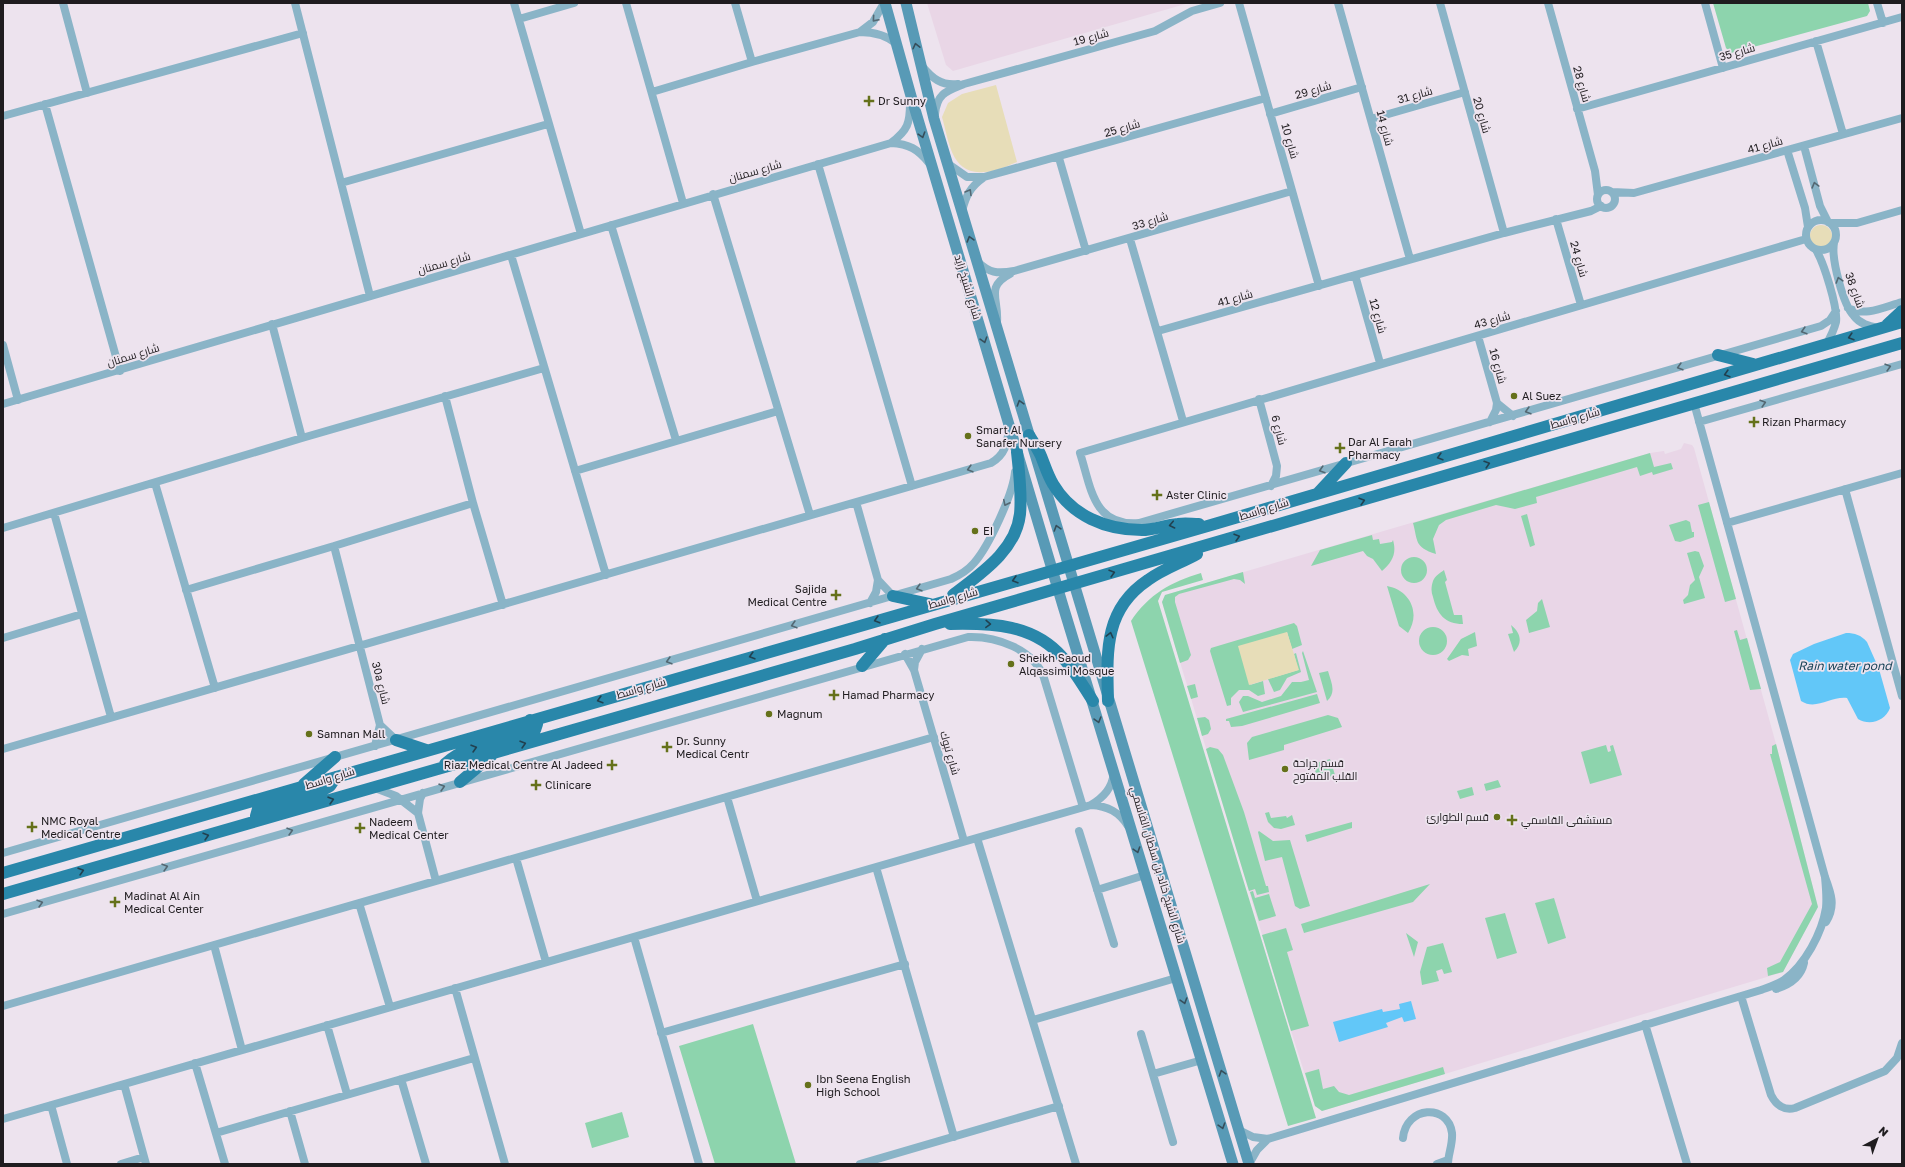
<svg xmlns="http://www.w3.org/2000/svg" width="1905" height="1167" viewBox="0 0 1905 1167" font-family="'Golos Text',Cairo,sans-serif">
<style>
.industrial{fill:#e9d6e6}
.medical{fill:#e9d6e7}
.green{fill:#8dd4ad}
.sand{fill:#e7ddb8}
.water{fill:#62c7f8}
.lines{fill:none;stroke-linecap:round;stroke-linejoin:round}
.street{stroke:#8ab4c7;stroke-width:8}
.secondary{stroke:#589ab6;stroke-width:11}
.primary{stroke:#2987aa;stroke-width:12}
.oneway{stroke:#546873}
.oneway2{stroke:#364e5b}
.oneway3{stroke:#224150}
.poi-dot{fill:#65711a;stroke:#ede3ee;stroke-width:1.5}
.labels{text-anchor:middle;stroke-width:3.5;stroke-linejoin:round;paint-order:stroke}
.street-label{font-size:11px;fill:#1f1c1f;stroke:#ede3ee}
.poi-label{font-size:11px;fill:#1f1c1f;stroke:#ede3ee;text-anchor:start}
.water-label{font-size:12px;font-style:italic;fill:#143f54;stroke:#ede3ee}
</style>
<rect width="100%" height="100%" fill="#ede3ee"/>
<!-- industrial -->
<path class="industrial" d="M927,3H1189L953,71L946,65Z"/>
<!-- medical -->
<path class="medical" d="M1684,443L1692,445L1694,448L1776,744L1818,907L1783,972L1322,1111L1315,1106L1291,1031L1162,602L1165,595L1650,453L1664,451L1665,454L1681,449Z"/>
<!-- green -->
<path class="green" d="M1713,3H1868L1870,11L1867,16L1731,53L1726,48Z
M1650,453L1654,467L1671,463L1673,469L1653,475L1652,472L1640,476L1637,467L1536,497L1537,503L1515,509L1496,505L1446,520L1439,525L1433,539L1436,554C1414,547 1418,541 1413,523Z
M1709,502L1736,599L1725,602L1698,505Z
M1527,514L1535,545L1530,547L1521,516Z
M1686,520L1690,522L1692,532H1694V537L1680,542L1675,541L1669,525Z
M1372,535L1373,540L1379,539L1380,544L1392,542L1393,540C1397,554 1392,562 1382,571L1373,559L1367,556L1363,551L1311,566L1320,550Z
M1695,551L1699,552L1704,566L1699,577L1705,598L1684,604L1683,600L1688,595L1690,585L1695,580L1687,553Z
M1401 570a13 13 0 1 1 26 0a13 13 0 1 1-26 0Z
M1444,570L1447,580L1445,582L1454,615H1462L1463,624C1445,624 1437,614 1433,597C1431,592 1431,587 1433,581C1435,576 1440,573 1444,570Z
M1243,572L1245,584L1240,580L1234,579L1179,594L1175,597V602L1191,655L1188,660L1180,663L1162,602L1165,595Z
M1201,573L1203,580L1162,592L1158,601L1316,1118L1288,1126L1131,621C1149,594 1171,582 1201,573Z
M1387,586C1410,590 1421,613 1408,633L1399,626Z
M1542,599L1550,627L1529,633L1526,620L1537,611L1538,603Z
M1294,623L1297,626L1302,645L1292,649L1287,632L1250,685L1263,681L1265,694L1258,696L1249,690H1239L1231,698V705L1227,706L1210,651L1211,648Z
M1511,625C1521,633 1523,643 1514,652L1508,634L1513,633Z
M1419 641a14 14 0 1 1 28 0a14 14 0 1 1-28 0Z
M1737,630L1740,640L1747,638L1761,689L1750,690L1734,631Z
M1475,632L1477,646L1468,649L1469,656L1462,655L1449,661L1447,659L1461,639Z
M1303,651L1317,692L1243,712L1239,702L1243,696H1248L1262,702L1281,696L1292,682H1301L1309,680L1302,653Z
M1296,653L1301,672L1287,678L1280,690L1274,692L1268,679L1298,670L1294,654Z
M1328,671C1331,682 1337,692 1327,701L1319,673Z
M1195,684L1198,697L1191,699L1187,686Z
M1317,694L1320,703L1242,726L1231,727L1229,721H1226V719Z
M1328,715L1338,718L1342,727L1284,745V750L1249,760L1247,743L1252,737Z
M1205,717L1209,720L1211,729L1208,734L1202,736L1197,718Z
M1776,744L1818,907L1783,972L1768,976L1767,968L1780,962L1812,904L1770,754H1772V746Z
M1606,745L1608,752L1611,751L1610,746L1613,745L1622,775L1590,784L1581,752Z
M1210,747L1218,749L1223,755L1244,812L1266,886H1268L1269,892L1257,895L1255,889L1249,891L1206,749Z
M1330,759L1335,775L1318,780L1313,764Z
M1498,780L1501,787L1486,791L1484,784Z
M1472,787L1474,795L1460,799L1457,791Z
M1269,812L1271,818L1286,816L1287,818L1292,815L1295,825L1281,829L1274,828L1268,822L1265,813Z
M1352,822V828L1307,842L1305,835Z
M1259,831L1273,841L1290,840L1310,906L1300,909L1295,906L1282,857L1265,861L1258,832Z
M1430,884L1413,902L1304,933L1301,924Z
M1253,891L1255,898L1269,894L1276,916L1259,921L1250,892Z
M1554,898L1566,938L1548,944L1535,903Z
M1505,913L1517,953L1497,959L1485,918Z
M1286,928L1293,950L1287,952L1309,1026L1291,1031L1262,935Z
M1406,933L1418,942L1414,957Z
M1443,943L1452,972L1444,974L1442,969L1436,971L1439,981L1422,985L1420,972L1427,947Z
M753,1024L796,1164H715L679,1046Z
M1443,1067L1445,1074L1322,1111L1315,1106L1305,1073L1319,1069L1323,1089L1334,1086L1339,1092L1349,1095Z
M622,1112L629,1137L592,1148L585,1123Z"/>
<!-- sand -->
<path class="sand" d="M996,85L1017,162C1007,166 995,172 984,172C951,175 949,141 942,117L948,103L962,94Z
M1810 236a11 11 0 1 1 22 0a11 11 0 1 1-22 0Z
M1287,632L1299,670L1249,685L1238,646Z"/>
<!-- water -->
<path class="water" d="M1846,633C1855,633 1861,635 1867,642L1879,669L1890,708C1885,721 1870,726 1858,719L1847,698C1831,696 1816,711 1801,701L1790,660L1793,654L1814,644Z
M1411,1001L1416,1019L1404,1022L1402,1017L1386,1023L1388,1027L1339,1042L1333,1022L1382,1009L1383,1012L1400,1009L1399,1004Z"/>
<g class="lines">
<!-- street -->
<path class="street" d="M63,3L87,93
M295,3L370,296
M514,3L581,234
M626,3L683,203
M1239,3L1319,286
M1338,3L1410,259
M1440,3L1504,233
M1548,3L1595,171L1598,195
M1705,3L1723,68
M1877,3L1883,23
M519,19L574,3
M860,32L873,22L884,3
M1816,41L1843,134
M752,62L860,32C875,32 886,35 897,44
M922,66C932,78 941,86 958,84
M652,92L752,62L735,3
M45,104L120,371
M1577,109L1902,17
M935,114C937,93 947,91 964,84L1155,31L1192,11L1220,3
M1270,114L1362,87
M3,116L303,33
M1371,119L1465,92
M891,143C908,130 910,123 910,103
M1804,146L1820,206L1828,222
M1787,150L1805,208L1808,227
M1059,158L1086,251
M947,163L967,177H984L1266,98
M818,164L912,486
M341,183L548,124
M1597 199a9 9 0 1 1 18 0a9 9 0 1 1-18 0Z
M1612,192L1634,193L1902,118
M713,194L810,515
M962,211C966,196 970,187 983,178
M1556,219L1581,305
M1806 235a15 15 0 1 1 30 0a15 15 0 1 1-30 0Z
M1830,223H1857L1902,210
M611,225L676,440
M1130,239L1183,421
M1806,239L1080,453C1091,487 1093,527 1139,523L1821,326L1830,320L1836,311
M1834,243C1831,258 1843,305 1854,316C1860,324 1869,326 1878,328
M1816,250C1824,263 1838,308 1836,322C1834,330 1830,338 1826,345
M511,255L606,575
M977,261C989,273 997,274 1014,271L1292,191
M1355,275L1380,363
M1848,308C1865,317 1884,307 1902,302
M997,322C999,299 985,287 1010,274
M272,324L302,438
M1158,331L1504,233L1591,211L1601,206
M1478,336L1497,403L1496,410L1490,422
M3,345L18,400
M445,396L473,503
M1259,399L1277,466L1276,476L1271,486
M1497,403L1513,416
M1694,403L1825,877C1831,893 1836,906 1826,922
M3,404L891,143C909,144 918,149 929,163
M1699,422L1902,364
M575,471L778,411
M155,483L215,688
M1845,489L1902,696
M856,502L878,580L876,592L870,603
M54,513L111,717
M1727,523L1902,473
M3,528L302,438L544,368
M878,580L893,596
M186,590L334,546
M3,638L82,614
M905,654L914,670L964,841
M914,670L915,662L922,649
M380,725L396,740
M375,746L380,725L334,546L473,503L503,605
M3,749L991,463C1005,455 1007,444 1009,429
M375,788L396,796L418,813
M423,793L420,799L418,813L436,881
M727,797L757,901
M1091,805C1108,806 1119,812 1128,826
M1079,831L1114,944
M977,838L1076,1164
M3,853L951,579C960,575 968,570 974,563C989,546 1013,494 1015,472
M516,858L546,962
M876,867L954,1137
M1097,890L1145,875
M359,903L390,1007
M3,914L968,637C996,636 1034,649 1044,678L1083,807
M634,937L699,1164
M214,945L242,1050
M455,988L505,1164
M1776,989C1789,985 1801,977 1804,963
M1741,996L1771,1095C1776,1105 1784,1111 1795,1108L1885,1071L1897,1058L1902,1043
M3,1006L934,737
M1033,1020L1176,978
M1645,1024L1687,1164
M327,1025L347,1094
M661,1033L905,964
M1141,1034L1173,1142
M195,1063L225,1164
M1153,1074L1202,1060
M401,1079L426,1164
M124,1084L146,1164
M51,1105L67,1164
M290,1111L305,1164
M3,1119L1091,805C1104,797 1112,788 1114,773
M1239,1130L1253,1137L1268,1139L1761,990C1769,987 1777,985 1784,980C1805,965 1822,933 1826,908C1827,898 1826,887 1825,877
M216,1133L474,1058
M1403,1138C1406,1106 1448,1103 1452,1133C1453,1144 1448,1154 1448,1164
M121,1164L144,1157
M860,1164L1059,1106
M1249,1164L1257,1150L1268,1139
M1437,1164L1448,1160"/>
<!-- secondary -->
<path class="secondary" d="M885,3L911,96L1063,606L1233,1164
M906,3L934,119L1249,1164"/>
<!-- primary -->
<path class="primary" d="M1887,325L1902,311
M1718,355L1753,364
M1029,435C1033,442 1038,449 1041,456C1045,466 1048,476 1053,484C1072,516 1106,530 1142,530C1154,530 1165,525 1178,524C1185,523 1192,524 1199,524
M1318,493L1346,463
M953,595C980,574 1016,551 1020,514C1022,493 1019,472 1017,452
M893,596L930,604
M950,624C992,623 1034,624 1063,658C1075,671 1083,686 1093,701
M862,666L885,639
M1108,701C1107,654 1103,610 1148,580C1163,569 1181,563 1197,554
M396,740L426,750
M445,764C468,743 506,740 535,730L537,724L530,720
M460,782L491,756
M304,784L335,757
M260,820L256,816L258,809L321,791L330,786L336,777
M3,873L1211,525L1902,322
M3,894L855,649L935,624L1902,343"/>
</g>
<!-- one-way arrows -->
<defs><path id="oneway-chevron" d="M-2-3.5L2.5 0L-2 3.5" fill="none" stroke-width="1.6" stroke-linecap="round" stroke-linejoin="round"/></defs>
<g class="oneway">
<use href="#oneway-chevron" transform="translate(875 19) rotate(131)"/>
<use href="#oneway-chevron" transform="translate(1815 185) rotate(-105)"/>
<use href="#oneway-chevron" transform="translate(969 192) rotate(-59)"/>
<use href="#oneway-chevron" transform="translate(1839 280) rotate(-107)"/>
<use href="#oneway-chevron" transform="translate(1804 331) rotate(164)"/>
<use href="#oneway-chevron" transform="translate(1680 367) rotate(164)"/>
<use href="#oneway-chevron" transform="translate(1888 367) rotate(-16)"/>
<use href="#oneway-chevron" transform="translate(1763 403) rotate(-17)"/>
<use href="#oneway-chevron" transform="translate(1528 411) rotate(164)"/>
<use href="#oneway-chevron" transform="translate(970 469) rotate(164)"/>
<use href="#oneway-chevron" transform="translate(1322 470) rotate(163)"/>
<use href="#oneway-chevron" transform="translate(1006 503) rotate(116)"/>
<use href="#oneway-chevron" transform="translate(919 588) rotate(164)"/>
<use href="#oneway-chevron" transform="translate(794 625) rotate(164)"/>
<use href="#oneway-chevron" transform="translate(669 661) rotate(164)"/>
<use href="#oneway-chevron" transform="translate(442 787) rotate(-16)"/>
<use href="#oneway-chevron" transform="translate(290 831) rotate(-16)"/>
<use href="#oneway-chevron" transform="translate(165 867) rotate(-16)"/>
<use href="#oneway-chevron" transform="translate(40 903) rotate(-16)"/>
</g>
<g class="oneway2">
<use href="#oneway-chevron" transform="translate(916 46) rotate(-103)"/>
<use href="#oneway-chevron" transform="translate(922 135) rotate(73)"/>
<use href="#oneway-chevron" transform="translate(970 239) rotate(-106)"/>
<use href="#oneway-chevron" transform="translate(984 340) rotate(73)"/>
<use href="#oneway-chevron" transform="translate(1020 403) rotate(-107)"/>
<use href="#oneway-chevron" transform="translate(1057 528) rotate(-107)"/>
<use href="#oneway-chevron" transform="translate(1098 720) rotate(74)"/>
<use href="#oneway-chevron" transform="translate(1137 850) rotate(72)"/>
<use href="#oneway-chevron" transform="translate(1184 1001) rotate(73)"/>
<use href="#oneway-chevron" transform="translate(1222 1073) rotate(-107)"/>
<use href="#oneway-chevron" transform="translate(1222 1126) rotate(73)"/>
</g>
<g class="oneway3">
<use href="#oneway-chevron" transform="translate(1851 337) rotate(163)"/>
<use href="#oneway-chevron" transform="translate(1727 374) rotate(164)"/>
<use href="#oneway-chevron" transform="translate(1440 457) rotate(164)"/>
<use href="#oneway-chevron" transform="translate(1487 464) rotate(-17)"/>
<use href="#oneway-chevron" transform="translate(1362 501) rotate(-16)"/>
<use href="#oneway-chevron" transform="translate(1172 525) rotate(168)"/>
<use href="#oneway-chevron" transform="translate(1237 537) rotate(-16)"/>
<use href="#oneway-chevron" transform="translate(1112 573) rotate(-16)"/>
<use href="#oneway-chevron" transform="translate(1015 580) rotate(164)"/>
<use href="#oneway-chevron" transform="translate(877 620) rotate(164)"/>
<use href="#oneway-chevron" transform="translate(988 624) rotate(2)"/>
<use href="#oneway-chevron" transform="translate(1110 635) rotate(-76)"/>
<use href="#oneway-chevron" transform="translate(752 656) rotate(164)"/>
<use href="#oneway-chevron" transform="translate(600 700) rotate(164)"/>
<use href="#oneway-chevron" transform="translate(523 744) rotate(-16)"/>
<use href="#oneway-chevron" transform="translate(474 748) rotate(-16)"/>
<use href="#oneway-chevron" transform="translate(331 800) rotate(-16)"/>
<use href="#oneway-chevron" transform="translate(206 836) rotate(-16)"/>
<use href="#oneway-chevron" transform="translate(81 871) rotate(-16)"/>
</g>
<!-- markers -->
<g class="poi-dot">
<path d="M867 95h4v4h4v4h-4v4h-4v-4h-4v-4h4z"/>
<circle cx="1514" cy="396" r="4"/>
<path d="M1752 416h4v4h4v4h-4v4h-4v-4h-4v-4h4z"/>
<circle cx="968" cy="436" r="4"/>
<path d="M1338 442h4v4h4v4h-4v4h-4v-4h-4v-4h4z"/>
<path d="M1155 489h4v4h4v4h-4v4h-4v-4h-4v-4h4z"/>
<circle cx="975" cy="531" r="4"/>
<path d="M834 589h4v4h4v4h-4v4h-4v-4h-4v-4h4z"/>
<circle cx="1011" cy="664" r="4"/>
<path d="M832 689h4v4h4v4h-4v4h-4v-4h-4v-4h4z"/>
<circle cx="769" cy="714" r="4"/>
<circle cx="309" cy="734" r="4"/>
<path d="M665 741h4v4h4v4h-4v4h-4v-4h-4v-4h4z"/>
<path d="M610 759h4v4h4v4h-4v4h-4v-4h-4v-4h4z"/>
<circle cx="1285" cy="769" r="4"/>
<path d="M534 779h4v4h4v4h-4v4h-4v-4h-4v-4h4z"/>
<circle cx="1497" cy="817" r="4"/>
<path d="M1510 814h4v4h4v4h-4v4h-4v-4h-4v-4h4z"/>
<path d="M30 821h4v4h4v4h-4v4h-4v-4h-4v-4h4z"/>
<path d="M358 822h4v4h4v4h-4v4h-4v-4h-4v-4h4z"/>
<path d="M113 896h4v4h4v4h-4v4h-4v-4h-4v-4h4z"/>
<circle cx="808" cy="1085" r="4"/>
</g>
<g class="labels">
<!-- street labels -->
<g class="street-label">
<text transform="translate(1091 37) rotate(-16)" y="4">شارع 19</text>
<text transform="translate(1737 52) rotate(-16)" y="4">شارع 35</text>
<text transform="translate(1582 84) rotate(74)" y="4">شارع 28</text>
<text transform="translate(1313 90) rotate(-16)" y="4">شارع 29</text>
<text transform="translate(1415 95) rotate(-16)" y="4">شارع 31</text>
<text transform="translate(1482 115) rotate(74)" y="4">شارع 20</text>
<text transform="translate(1122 128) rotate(-16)" y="4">شارع 25</text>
<text transform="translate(1385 128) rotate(75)" y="4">شارع 14</text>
<text transform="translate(1290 141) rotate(74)" y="4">شارع 10</text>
<text transform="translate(1765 145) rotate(-16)" y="4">شارع 41</text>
<text transform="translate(755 171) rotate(-16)" y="4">شارع سمنان</text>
<text transform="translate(1150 221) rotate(-17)" y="4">شارع 33</text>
<text transform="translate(1579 259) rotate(74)" y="4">شارع 24</text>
<text transform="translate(444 263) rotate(-16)" y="4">شارع سمنان</text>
<text transform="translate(968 287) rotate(73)" y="4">شارع الشيخ زايد</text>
<text transform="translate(1855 290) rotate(70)" y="4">شارع 38</text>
<text transform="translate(1235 298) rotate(-16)" y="4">شارع 41</text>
<text transform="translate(1378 316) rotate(74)" y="4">شارع 12</text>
<text transform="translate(1492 320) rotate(-16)" y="4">شارع 43</text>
<text transform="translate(133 355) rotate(-17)" y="4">شارع سمنان</text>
<text transform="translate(1498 366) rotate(74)" y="4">شارع 16</text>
<text transform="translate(1575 418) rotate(-16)" y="4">شارع واسط</text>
<text transform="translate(1279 430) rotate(75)" y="4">شارع 6</text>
<text transform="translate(1264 509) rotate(-17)" y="4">شارع واسط</text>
<text transform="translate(953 598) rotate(-16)" y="4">شارع واسط</text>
<text transform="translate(381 683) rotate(76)" y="4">30a شارع</text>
<text transform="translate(641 688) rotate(-16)" y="4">شارع واسط</text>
<text transform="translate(950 753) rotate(74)" y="4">شارع تبوك</text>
<text transform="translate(330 778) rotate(-17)" y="4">شارع واسط</text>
<text transform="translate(1158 865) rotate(73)" y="4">شارع الشيخ خالد بن سلطان القاسمي</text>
</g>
<!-- poi labels -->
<g class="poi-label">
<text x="878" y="105">Dr Sunny</text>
<text x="1522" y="400">Al Suez</text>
<text x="1762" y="426">Rizan Pharmacy</text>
<text x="976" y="434">Smart Al<tspan x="976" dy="13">Sanafer Nursery</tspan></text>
<text x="1348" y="446">Dar Al Farah<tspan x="1348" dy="13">Pharmacy</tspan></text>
<text x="1166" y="499">Aster Clinic</text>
<text x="983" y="535">EI</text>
<text x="827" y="593" text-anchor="end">Sajida<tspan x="827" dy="13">Medical Centre</tspan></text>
<text x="1019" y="662">Sheikh Saoud<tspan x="1019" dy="13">Alqassimi Mosque</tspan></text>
<text x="842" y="699">Hamad Pharmacy</text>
<text x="777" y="718">Magnum</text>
<text x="317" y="738">Samnan Mall</text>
<text x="676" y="745">Dr. Sunny<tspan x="676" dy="13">Medical Centr</tspan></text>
<text x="1293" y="767">قسم جراحة<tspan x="1293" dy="13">القلب المفتوح</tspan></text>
<text x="603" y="769" text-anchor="end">Riaz Medical Centre Al Jadeed</text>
<text x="545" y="789">Clinicare</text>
<text x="1489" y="821" text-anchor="end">قسم الطوارئ</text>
<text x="1521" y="824">مستشفى القاسمي</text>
<text x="41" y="825">NMC Royal<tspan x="41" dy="13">Medical Centre</tspan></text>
<text x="369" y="826">Nadeem<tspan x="369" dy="13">Medical Center</tspan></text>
<text x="124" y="900">Madinat Al Ain<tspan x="124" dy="13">Medical Center</tspan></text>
<text x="816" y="1083">Ibn Seena English<tspan x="816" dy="13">High School</tspan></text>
</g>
<!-- water labels -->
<g class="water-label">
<text x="1845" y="670">Rain water pond</text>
</g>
</g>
<!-- border -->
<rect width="1905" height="1167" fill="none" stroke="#1f1c1f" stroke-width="8"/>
<!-- north arrow -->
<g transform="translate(1877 1139) rotate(41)" stroke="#ede3ee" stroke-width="3" paint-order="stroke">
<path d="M0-3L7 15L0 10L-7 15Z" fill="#1f1c1f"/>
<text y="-6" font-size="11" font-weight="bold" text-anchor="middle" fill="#1f1c1f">N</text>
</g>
</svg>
